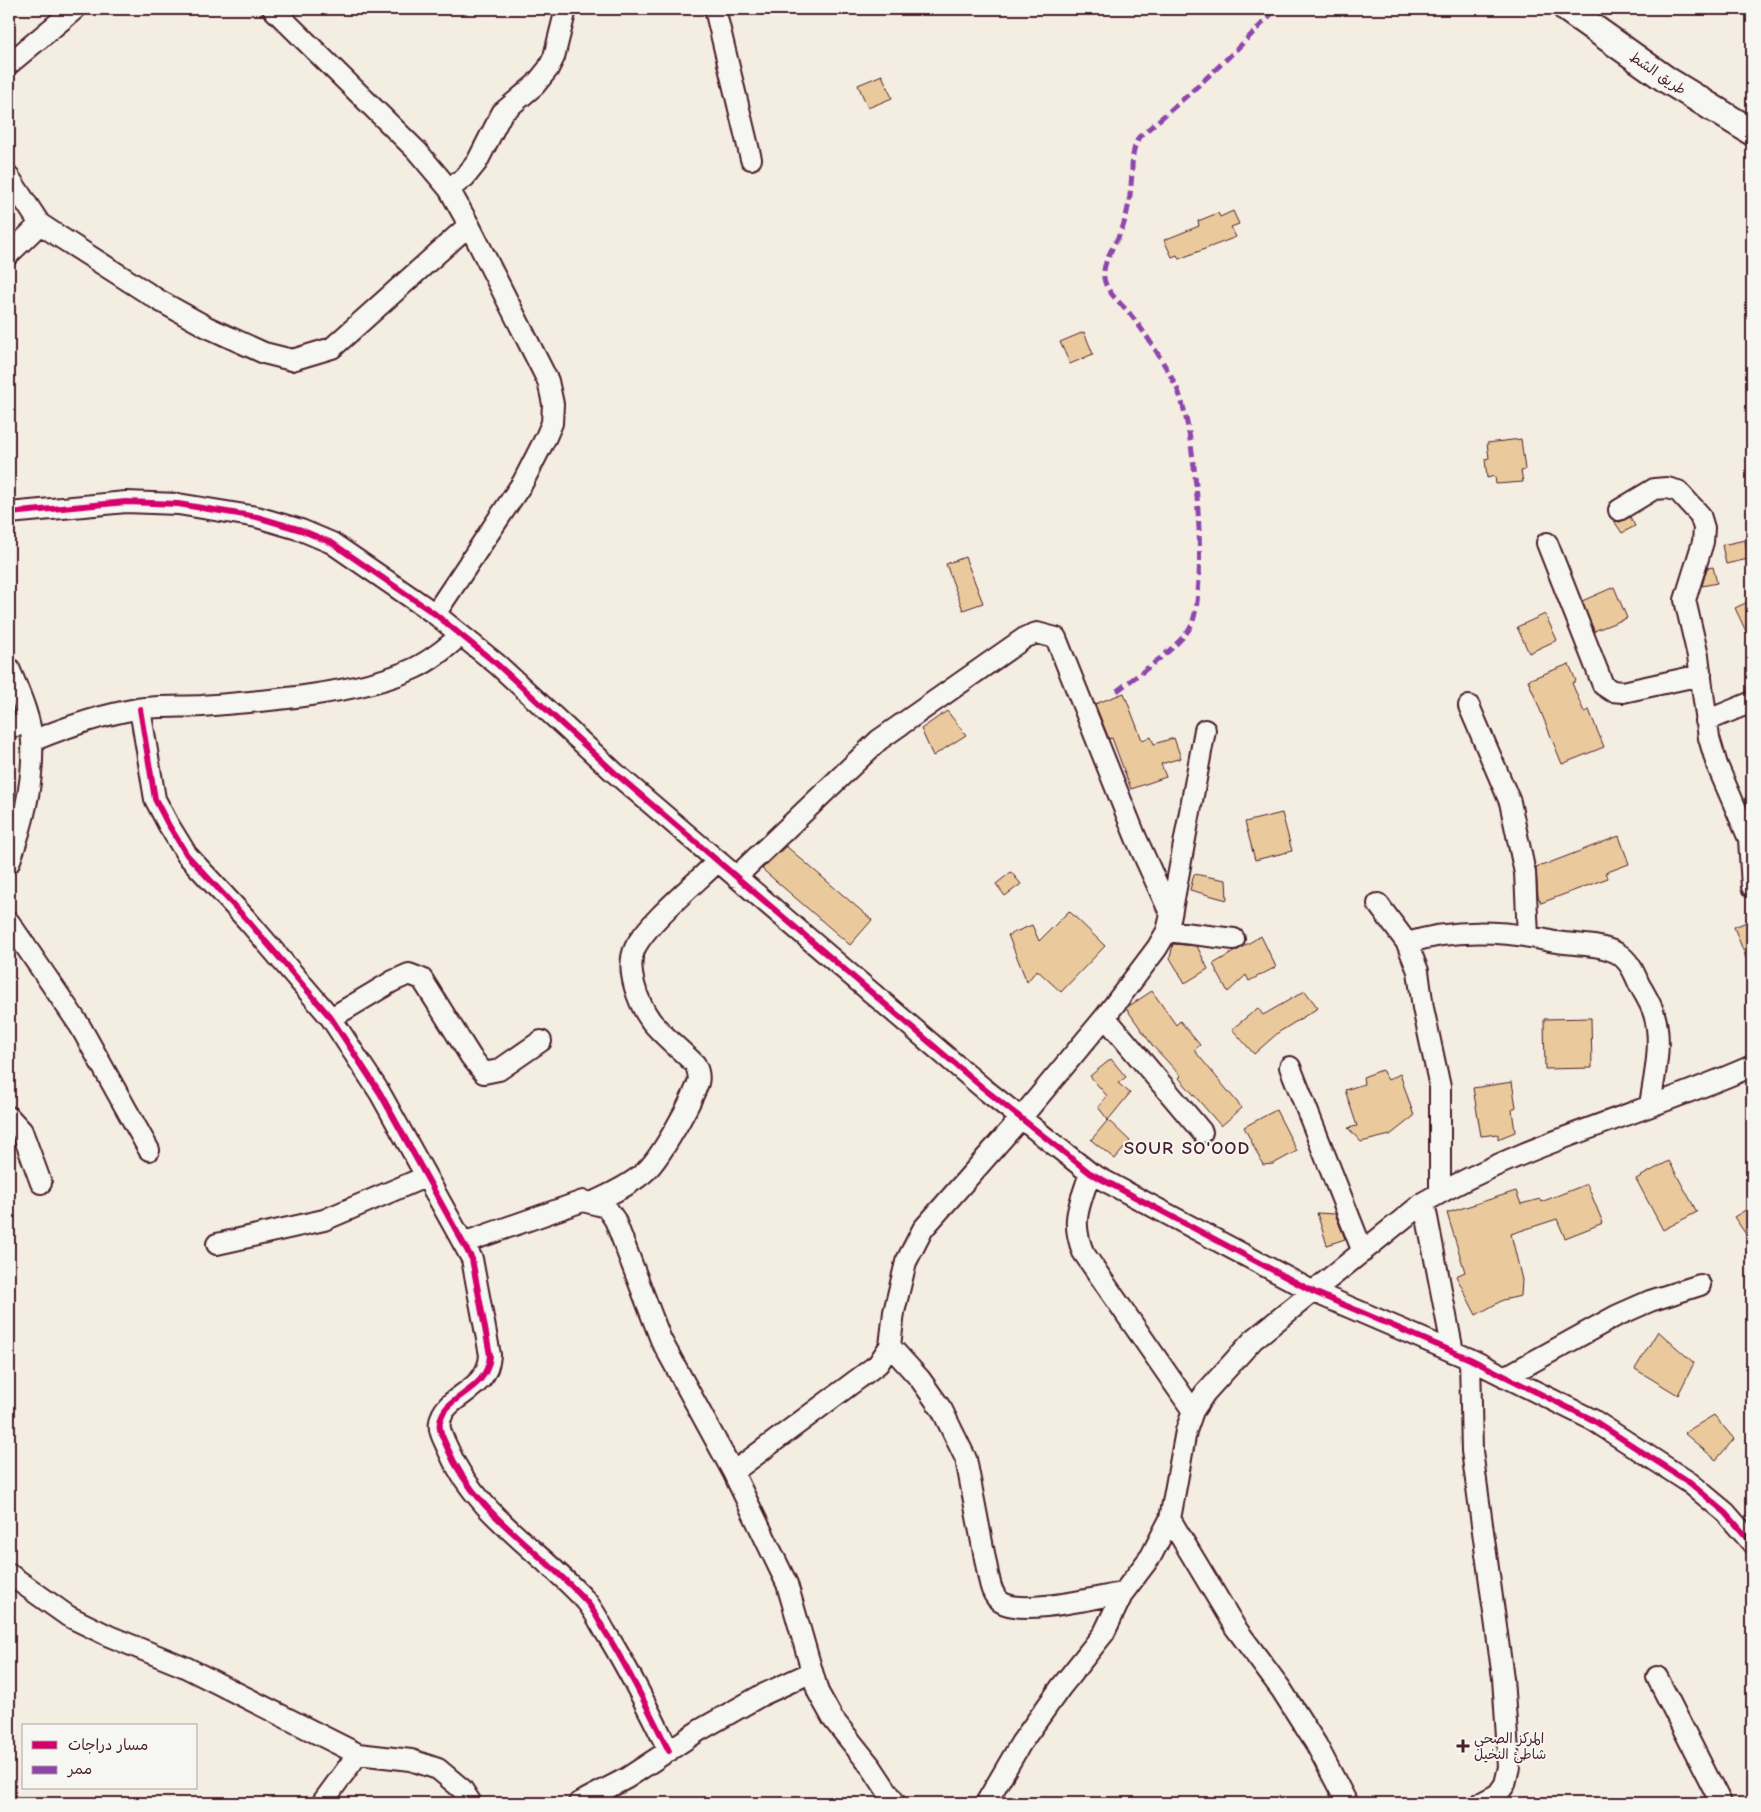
<svg xmlns="http://www.w3.org/2000/svg" width="1761" height="1812" viewBox="0 0 1761 1812" font-family="'Comic Neue','Playpen Sans Arabic',sans-serif">
<style>
.building{fill:#eaca9c;stroke:#4a1f2b}
.lines{fill:none;stroke-linecap:round;stroke-linejoin:round}
.minor-casing{stroke:#4a1f2b;stroke-width:24}
.major-casing{stroke:#4a1f2b;stroke-width:30}
.minor{stroke:#f6f6f2;stroke-width:20}
.major{stroke:#f6f6f2;stroke-width:26}
.quiet{stroke:#8e44ad;stroke-width:5;stroke-dasharray:10 5;stroke-linecap:butt}
.cycleway-casing{stroke:#f6f6f2;stroke-width:9}
.cycleway{stroke:#d6006c;stroke-width:6}
.poi-dot{fill:#4a1f2b;stroke:#f6f6f2;stroke-width:2}
.labels{text-anchor:middle;stroke-width:4;stroke-linejoin:round;paint-order:stroke}
.street-label{font-size:14px;fill:#4a1f2b;stroke:#f6f6f2}
.poi-label{font-size:14px;fill:#4a1f2b;stroke:#f6f6f2;text-anchor:start}
.district-label{font-size:19px;font-weight:bold;letter-spacing:1px;fill:#4a1f2b;stroke:#f6f6f2}
</style>
<rect width="100%" height="100%" fill="#f4ede1"/>
<filter id="ink" filterUnits="userSpaceOnUse"><feTurbulence type="fractalNoise" baseFrequency=".02" numOctaves="2"/><feDisplacementMap in="SourceGraphic" scale="10" xChannelSelector="R" yChannelSelector="G"/><feConvolveMatrix kernelMatrix="1 2 1 2 8 2 1 2 1" color-interpolation-filters="sRGB"/></filter>
<g filter="url(#ink)">
<!-- building -->
<path class="building" d="M882,75L892,98L868,108L858,85Z
M1233,211L1239,224L1231,227L1236,237L1179,259L1177,255L1172,257L1164,240L1199,226L1198,221L1218,213L1220,217Z
M1084,332L1093,354L1070,364L1060,342Z
M1521,439L1525,470L1521,471L1523,482L1496,484L1495,476L1487,478L1485,459L1489,458L1487,443Z
M1630,517L1635,526L1622,533L1614,521L1620,522Z
M1745,540L1748,559L1726,564L1722,545Z
M965,557L983,603L963,610L946,564Z
M1713,567L1717,583L1702,586L1707,568Z
M1614,587L1627,618L1594,631L1582,601Z
M1752,600V644L1735,608Z
M1545,614L1557,640L1529,653L1517,627Z
M1569,664L1576,681L1572,683L1584,712L1589,710L1604,747L1562,764L1528,680Z
M1124,693L1142,740L1151,737L1154,744L1174,738L1181,758L1161,764L1166,777L1131,789L1112,738L1109,739L1095,704Z
M947,711L966,735L933,756L921,729Z
M1282,813L1292,851L1255,860L1245,822Z
M1619,836L1629,864L1605,873L1608,878L1541,903L1538,896L1536,868Z
M786,846L872,920L850,945L762,869Z
M1011,872L1021,884L1005,896L996,884Z
M1194,874L1226,880L1227,900L1190,890Z
M1069,911L1105,946L1061,992L1037,970L1027,982L1008,935L1032,925L1039,941Z
M1752,920V971H1751L1734,927Z
M1261,936L1276,967L1249,981L1246,975L1228,992L1213,964Z
M1173,944L1197,946L1208,969L1185,983L1170,958Z
M1152,991L1176,1025L1180,1021L1200,1045L1194,1050L1242,1108L1221,1126L1179,1078L1181,1076L1152,1045L1126,1008Z
M1305,991L1318,1008L1279,1032L1254,1054L1232,1029L1258,1008L1263,1015Z
M1591,1018L1592,1068L1545,1069L1544,1019Z
M1111,1059L1126,1077L1118,1083L1130,1093L1108,1120L1098,1107L1107,1096L1090,1076Z
M1382,1070L1388,1080L1400,1074L1414,1116L1390,1135L1361,1142L1348,1128L1357,1126L1345,1090L1364,1084L1363,1077Z
M1512,1082L1516,1107L1512,1110L1515,1132L1498,1139V1134L1481,1136L1473,1088Z
M1276,1110L1297,1151L1273,1164L1263,1165L1244,1127Z
M1108,1120L1130,1141L1115,1159L1091,1140Z
M1669,1161L1697,1212L1663,1230L1636,1179Z
M1587,1184L1603,1223L1565,1238L1557,1219L1511,1234L1522,1280L1521,1296L1503,1300L1476,1315L1456,1276L1465,1272L1447,1213L1516,1191L1521,1204L1540,1199L1541,1202Z
M1752,1206V1243L1734,1217Z
M1317,1213L1335,1214L1345,1239L1327,1245Z
M1658,1331L1694,1363L1678,1395L1635,1369Z
M1714,1415L1734,1439L1716,1460L1684,1433Z"/>
<g class="lines">
<!-- minor casing -->
<g class="minor-casing">
<path id="minor" d="M273,9L417,151L449,189L469,225L548,381L553,404L552,423L546,437L523,482L435,614
M715,9L751,159
M9,64L75,9
M9,177L40,224L63,239L160,301L207,327L264,353L292,360L332,348L469,225
M449,189L465,177L477,162L502,113L535,85L548,69L554,57L566,9
M9,254L40,224
M1619,510L1654,489L1667,488L1678,491L1700,515L1704,528L1703,542L1685,600L1698,656L1709,738L1717,765L1749,839L1752,887
M9,513L126,502L178,504L257,517L301,530L332,543L435,614L498,665L615,773L983,1088L1090,1173L1314,1292L1470,1359L1593,1420L1690,1483L1726,1513L1752,1543
M1547,543L1603,685L1612,691L1623,692L1701,675
M9,668C18,690 31,718 32,742C34,784 23,825 9,863
M1469,706L1510,802L1525,873L1528,936
M140,709L155,799L168,824L187,855L248,921L331,1018L380,1093L472,1259L490,1355C488,1393 444,1394 440,1422C438,1430 444,1440 447,1447C474,1513 540,1550 586,1601C594,1610 600,1623 606,1633C630,1671 649,1711 669,1751
M1706,721L1752,702
M9,728L28,722
M32,741C66,727 101,715 137,709C158,706 181,707 202,706C264,701 360,694 415,668C432,660 447,647 461,635
M736,877L879,740L1026,637L1037,633L1056,638L1136,838L1171,915
M1378,904L1407,943L1418,971L1423,1008L1440,1087V1192
M9,922L80,1026L149,1150
M1167,931L1234,939
M1407,943C1452,929 1504,930 1550,941C1570,945 1598,943 1617,953C1629,960 1634,972 1639,984C1644,993 1651,1004 1654,1014C1663,1042 1654,1078 1650,1105
M1105,1017L1202,1132
M331,1018L393,981L409,974L422,979L471,1057L484,1073L499,1070L541,1041
M1290,1067L1363,1252
M9,1117L22,1131L41,1183
M1090,1173C1080,1205 1070,1219 1083,1252L1193,1411
M594,1202C612,1193 632,1184 647,1170C662,1155 691,1103 698,1083C700,1076 698,1070 695,1064C681,1050 663,1036 651,1021C638,1003 625,969 635,948C647,923 697,882 718,861
M1424,1202L1453,1352
M463,1243L583,1201L606,1207L615,1220L661,1340L733,1472L787,1584L818,1692L833,1719L872,1768L895,1803
M217,1244L324,1220L425,1177
M890,1346L920,1379L942,1410L966,1459L988,1574C990,1584 992,1596 1001,1602C1022,1616 1097,1597 1123,1593
M1470,1359L1472,1451L1503,1678L1509,1767L1505,1784L1498,1794L1481,1803
M1505,1377L1616,1316L1650,1301L1700,1285
M733,1472L878,1364L890,1346L894,1312L906,1262L923,1229L1020,1119L1105,1017L1157,948L1167,931L1171,915L1205,730
M1170,1519L1235,1627L1281,1689L1316,1744L1347,1803
M9,1574L68,1616L109,1636L185,1667L358,1754L411,1760L438,1769L462,1789L471,1803
M1657,1677L1721,1803
M322,1803L358,1754
M579,1803L627,1778L700,1730L760,1696L812,1672
M986,1803L1021,1743L1061,1687L1104,1633L1123,1593L1151,1556L1170,1519L1186,1431L1193,1411L1205,1393L1253,1340L1424,1202C1527,1142 1644,1114 1752,1066"/>
</g>
<!-- major casing -->
<g class="major-casing">
<path id="major" d="M1567,9L1667,80L1752,132"/>
</g>
<!-- minor -->
<use href="#minor" class="minor"/>
<!-- major -->
<use href="#major" class="major"/>
<!-- quiet -->
<path class="quiet" d="M1117,691C1136,676 1181,646 1191,626C1209,587 1196,423 1175,384C1162,360 1148,336 1130,314C1122,304 1109,295 1105,282C1099,265 1116,244 1122,229C1127,216 1130,199 1131,185C1133,168 1130,153 1139,137C1187,97 1233,55 1276,9"/>
<!-- cycleway casing -->
<g class="cycleway-casing">
<path id="cycleway" d="M9,513L126,502L178,504L257,517L301,530L332,543L435,614L498,665L615,773L983,1088L1090,1173L1314,1292L1470,1359L1593,1420L1690,1483L1726,1513L1752,1543
M140,709L155,799L168,824L187,855L248,921L331,1018L380,1093L472,1259L490,1355C488,1393 444,1394 440,1422C438,1430 444,1440 447,1447C474,1513 540,1550 586,1601C594,1610 600,1623 606,1633C630,1671 649,1711 669,1751"/>
</g>
<!-- cycleway -->
<use href="#cycleway" class="cycleway"/>
</g>
</g>
<!-- markers -->
<path class="poi-dot" d="M1460.5 1738.5h5v5h5v5h-5v5h-5v-5h-5v-5h5z"/>
<g class="labels">
<!-- street labels -->
<g class="street-label">
<text transform="translate(1658 73) rotate(34)" y="5">طريق الشط</text>
</g>
<!-- poi labels -->
<g class="poi-label">
<text x="1474" y="1743">المركز الصحي<tspan x="1474" dy="16">شاطئ النخيل</tspan></text>
</g>
<!-- district labels -->
<g class="district-label">
<text x="1187" y="1154">SOUR SO'OOD</text>
</g>
</g>
<!-- margin -->
<rect width="1761" height="1812" fill="none" stroke="#f6f6f2" stroke-width="30"/>
<rect x="15" y="15" width="1731" height="1782" fill="none" stroke="#4a1f2b" stroke-width="2" filter="url(#ink)"/>
<!-- legend -->
<rect x="22" y="1724" width="175" height="65" fill="#f6f6f2" stroke="#b1a0a2"/>
<rect x="32" y="1741" width="25" height="8" fill="#d6006c" stroke="#b1a0a2"/>
<text x="68" y="1750" font-size="15" fill="#4a1f2b">مسار دراجات</text>
<rect x="32" y="1766" width="25" height="8" fill="#8e44ad" stroke="#b1a0a2"/>
<text x="68" y="1774" font-size="15" fill="#4a1f2b">ممر</text>
</svg>
